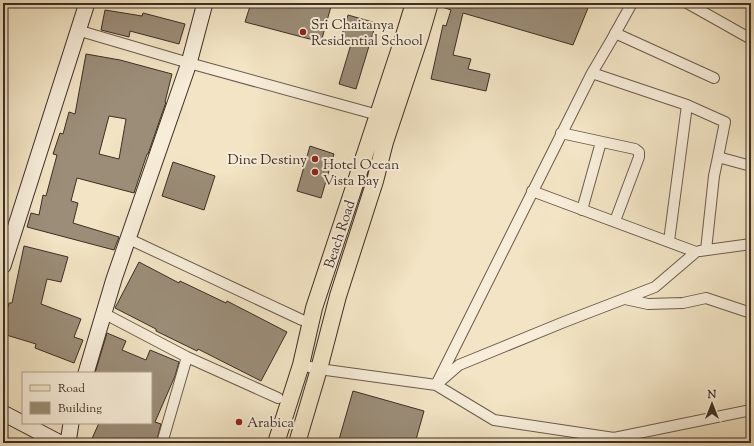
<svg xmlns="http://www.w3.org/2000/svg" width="754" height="446" viewBox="0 0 754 446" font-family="'Sorts Mill Goudy',serif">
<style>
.building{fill:#9b8d78;stroke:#3d2e25;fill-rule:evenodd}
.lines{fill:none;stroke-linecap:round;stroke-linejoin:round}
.street-casing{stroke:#6a5c4d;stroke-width:12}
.secondary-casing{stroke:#3d2e25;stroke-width:17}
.primary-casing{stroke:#3d2e25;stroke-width:18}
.street{stroke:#f7edd9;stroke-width:10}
.secondary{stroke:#f7edd9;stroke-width:15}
.primary{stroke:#f2e4c4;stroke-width:16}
.poi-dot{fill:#8f2418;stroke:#f7edd9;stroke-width:1.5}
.labels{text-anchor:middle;stroke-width:4;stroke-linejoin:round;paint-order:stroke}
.poi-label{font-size:14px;fill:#3d2e25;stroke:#f7edd9;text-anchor:start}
.street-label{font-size:14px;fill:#3d2e25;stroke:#f7edd9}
</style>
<rect width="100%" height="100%" fill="#f2e4c4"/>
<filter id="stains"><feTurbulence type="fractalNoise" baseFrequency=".005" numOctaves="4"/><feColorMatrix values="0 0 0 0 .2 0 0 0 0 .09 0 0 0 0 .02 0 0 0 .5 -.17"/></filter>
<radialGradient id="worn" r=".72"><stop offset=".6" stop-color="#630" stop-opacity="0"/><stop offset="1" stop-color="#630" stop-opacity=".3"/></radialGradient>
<!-- building -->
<path class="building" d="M251,3H332L321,42L245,22Z
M439,3H547L555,5V3H590L573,45L463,13L453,55L471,59L468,69L490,74L486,91L431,79L443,25L446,26L451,10L439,6Z
M105,10L142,16L143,13L185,24L179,44L130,31L129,37L101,30Z
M348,15L376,23L356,89L339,84L352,41L341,38Z
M86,54L120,60L172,74L165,102H166L148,154H147L134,193L77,178L71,201L78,203L73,223L119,237L114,250L27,227L31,213L39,215L43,195L46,196L57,155L53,154L60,133L63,134L69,112L75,114ZM109,116L126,119L119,159L99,154Z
M310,146L334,154L321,198L297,191Z
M173,162L215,176L204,210L162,196Z
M24,246L68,257L61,282L47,279L41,304L81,319L74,337L83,340L74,363L35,348L36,344L3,334V323L9,303H12Z
M139,262L179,283L180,281L226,303L227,301L287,332L261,381L198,349L197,351L156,331V329L115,308Z
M107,333L126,341L122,350L146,360L150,350L179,362L175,376L155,422L161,424L156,443H90L99,423H151V373H95Z
M353,391L424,411L415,443H338Z"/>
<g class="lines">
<!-- street casing -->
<g class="street-casing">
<path id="street" d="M687,3L751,39
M77,30L189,63L378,115
M615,33L714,78
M592,73L687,105L725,122L718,157L751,166
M561,133L635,149L639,152V157L615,221
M532,191L696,252L655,287L564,322L459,365L436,385L494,420L614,438L751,410
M582,210L601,142
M129,239L302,320
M669,241L687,105
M706,250L714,176L718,157
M700,251L751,244
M625,299L648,304L683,303L706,298L751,313
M105,314L187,357L278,398
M301,365L319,369L436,385L592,73L612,39L632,3
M162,443L187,357"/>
</g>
<!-- secondary casing -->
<g class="secondary-casing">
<path id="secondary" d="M3,266L87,3
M86,373L114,279L189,63L205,3
M3,413L60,443
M68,443L71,423"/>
</g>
<!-- primary casing -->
<g class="primary-casing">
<path id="primary" d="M276,443L301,365L314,308L402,42L414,3
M297,443L319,369L338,296L375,181L385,142L420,37L430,3"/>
</g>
<!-- street -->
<use href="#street" class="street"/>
<!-- secondary -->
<use href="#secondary" class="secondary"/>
<!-- primary -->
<use href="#primary" class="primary"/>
</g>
<!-- markers -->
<g class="poi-dot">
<circle cx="303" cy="32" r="4"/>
<circle cx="315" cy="159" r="4"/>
<circle cx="315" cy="172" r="4"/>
<circle cx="239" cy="422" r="4"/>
</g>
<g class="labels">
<!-- poi labels -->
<g class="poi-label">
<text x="311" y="29">Sri Chaitanya<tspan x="311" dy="16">Residential School</tspan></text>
<text x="307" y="164" text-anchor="end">Dine Destiny</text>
<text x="323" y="169">Hotel Ocean<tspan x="323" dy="16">Vista Bay</tspan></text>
<text x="247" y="427">Arabica</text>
</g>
<!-- street labels -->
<g class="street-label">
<text transform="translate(339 234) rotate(-72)" y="5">Beach Road</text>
</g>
</g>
<!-- margin -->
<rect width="754" height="446" fill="none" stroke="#f2e4c4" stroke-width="16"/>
<rect x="4" y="4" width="746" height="438" fill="none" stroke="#3d2e25" stroke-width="2"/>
<rect x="8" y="8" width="738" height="430" fill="none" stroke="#3d2e25"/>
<!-- legend -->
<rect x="22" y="372" width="130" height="52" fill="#f7edd9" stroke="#ada191"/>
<rect x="30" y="385" width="20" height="6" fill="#f2e4c4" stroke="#ada191"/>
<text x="58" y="392" font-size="12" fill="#3d2e25">Road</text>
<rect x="30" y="402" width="20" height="12" fill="#9b8d78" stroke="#ada191"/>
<text x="58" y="412" font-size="12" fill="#3d2e25">Building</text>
<!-- north arrow -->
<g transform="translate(712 404)" stroke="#f7edd9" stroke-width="3" paint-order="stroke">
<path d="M0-3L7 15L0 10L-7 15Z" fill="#3d2e25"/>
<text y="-6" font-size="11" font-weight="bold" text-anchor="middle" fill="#3d2e25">N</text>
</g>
<rect width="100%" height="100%" filter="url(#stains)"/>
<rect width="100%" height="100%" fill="url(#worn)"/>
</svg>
